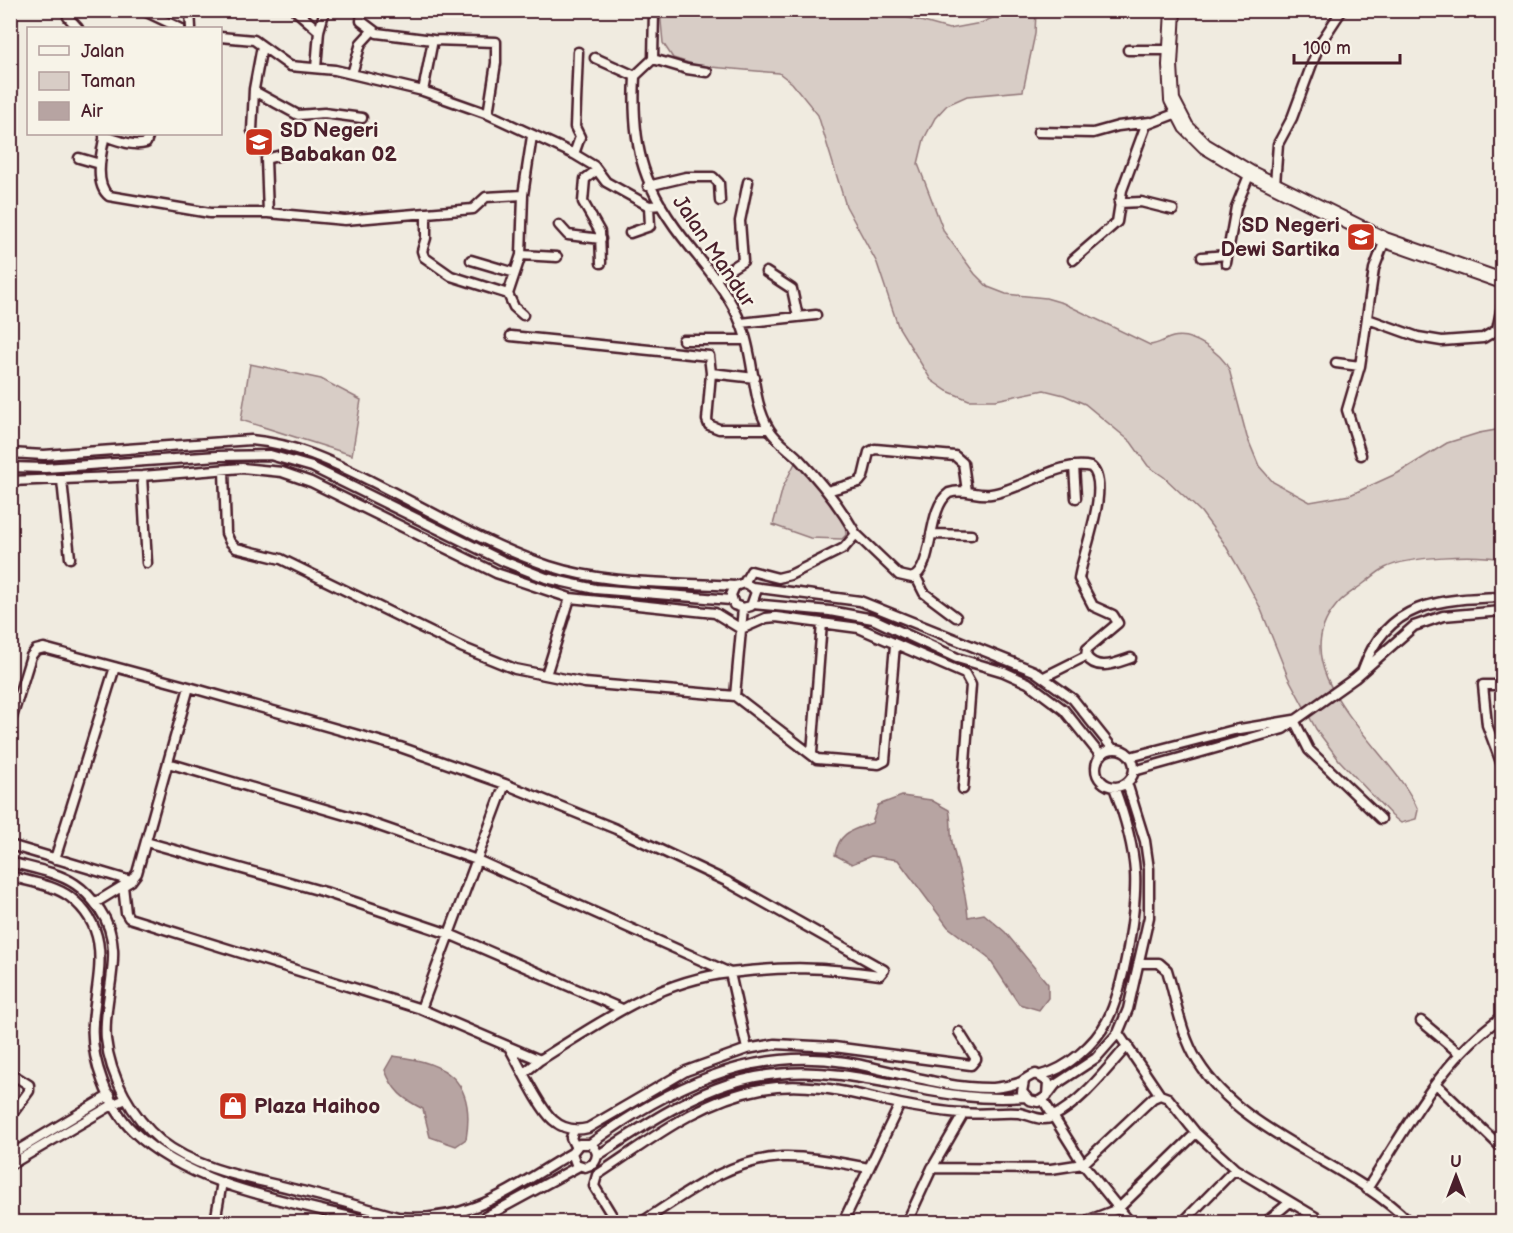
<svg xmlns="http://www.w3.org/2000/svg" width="1513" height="1233" viewBox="0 0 1513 1233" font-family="'Balsamiq Sans',sans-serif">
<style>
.green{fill:#d8cdc6;stroke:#917678;stroke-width:1.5}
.water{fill:#b7a4a2;stroke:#8b6f72;stroke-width:1.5}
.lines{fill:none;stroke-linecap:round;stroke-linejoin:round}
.minor-casing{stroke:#4a1f2b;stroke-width:13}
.primary-casing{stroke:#4a1f2b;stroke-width:18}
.minor{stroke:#f7f3e8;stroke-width:8}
.primary{stroke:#f7f3e8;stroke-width:14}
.labels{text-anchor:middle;stroke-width:5;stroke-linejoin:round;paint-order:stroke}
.poi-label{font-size:21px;font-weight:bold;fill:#4a1f2b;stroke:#f7f3e8;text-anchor:start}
.street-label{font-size:21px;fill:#4a1f2b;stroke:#f7f3e8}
</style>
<rect width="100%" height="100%" fill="#f0ebe0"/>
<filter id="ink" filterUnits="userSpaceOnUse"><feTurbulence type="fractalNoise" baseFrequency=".0167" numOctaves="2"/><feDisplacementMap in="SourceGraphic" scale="12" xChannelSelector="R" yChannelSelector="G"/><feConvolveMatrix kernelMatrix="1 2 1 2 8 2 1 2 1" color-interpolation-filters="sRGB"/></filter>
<g filter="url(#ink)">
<!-- green -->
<path class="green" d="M660,11H884L949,29L981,23L1008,11H1036L1035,34L1023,91L967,96L947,105L935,118L924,139L918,164L944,232L975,274L988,287L1006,294L1046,298L1063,303L1150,345C1159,344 1165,339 1173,337C1192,332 1221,353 1229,369L1247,437L1259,466L1273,482L1310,502L1350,495L1398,473L1447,443L1479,433L1502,429V559C1476,554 1408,556 1385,568C1377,572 1370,579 1363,584C1354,591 1342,597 1335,607C1279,675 1395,752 1418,810L1416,819L1401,823L1392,816L1339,760L1316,729L1288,677L1260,607L1245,579L1224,543L1201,512L1164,477L1148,466L1131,442L1085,404L1064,395L1044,390L996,400H969L947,391L931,380L898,326L877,263L846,206L818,115L792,83L779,73L699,66L673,58L663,43Z
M250,364L321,379L361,400L352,455L241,420Z
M796,461C814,481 847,507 846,535L842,539L810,538L773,525L783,487Z"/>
<!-- water -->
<path class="water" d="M902,796L931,800L949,810C952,821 950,831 952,842C957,869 966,888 968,917L984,914L1005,932L1048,984V998L1039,1010L1019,1004L988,957L948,927L898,860L871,856L852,864L835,855C839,832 852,830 872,823L878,805Z
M393,1056C447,1062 476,1081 466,1139L456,1146L430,1137L423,1109C403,1099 393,1091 385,1070Z"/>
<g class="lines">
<!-- minor casing -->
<g class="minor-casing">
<path id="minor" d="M142,10L180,28
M190,10L191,28
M295,10L319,31
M362,10L361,21L377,33L433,40L423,91
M654,10L653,59L635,76C631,150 644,191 691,248C710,272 730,295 741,324C755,357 751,400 769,429C776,441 789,449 798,458C820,481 840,506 856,534L844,548L790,575L778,578L751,571L744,583
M68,17L78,28
M220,37L254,40L290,66L335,70L423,91L488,114L574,154L594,166L606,182L649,206L661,205
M433,40L496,42V63L488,114
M1128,50H1171
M595,58L635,76
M653,59L687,69L707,72
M316,68L319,31L325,10
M352,74L361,43L372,31
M254,91L298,115L324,113L362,118
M252,131L254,89L262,46
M1038,132L1093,133L1118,126L1150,122
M105,134C102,150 93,184 109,196L210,213H268L345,220L473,209L486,197L523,195L532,136
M104,136C118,140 132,147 146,143L149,134
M574,154L580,137L575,127L578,52
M79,158L100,164
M597,170L585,179L583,202L600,232L601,263
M1275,184L1278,144L1292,118L1319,45L1342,10
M648,186L686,177H713L719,183L720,201
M523,195L521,255L508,294L514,307L523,315
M1119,203L1141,202L1173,210
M268,213L266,159L285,154
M426,213V238L422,251L424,257L451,276L508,294
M559,225L568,235L601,239
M630,233L650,226L649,206
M521,255L557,257
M1202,257L1227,255
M471,260L515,273
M1073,260L1117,222L1122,190L1146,125L1177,113
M1226,263L1236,207L1250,173
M766,272L792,289L798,317
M716,278L743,261L740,221L748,182
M1368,319L1418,337L1442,341L1483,338L1497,330L1502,306
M741,323L816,315
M511,336L709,356L711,373L707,420L709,425L719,429H769
M683,340H746
M1336,363L1360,366
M711,373L755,378
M10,453L44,455L251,440C296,444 332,462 371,481C429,510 487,545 549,566C607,585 674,582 735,586L744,583L752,587L756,592L751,606L743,608L734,605L731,595L735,586
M1361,455L1347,410L1360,366L1374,269L1385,240
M1074,466L1076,498
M10,467L45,468L218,456L270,455L312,467L503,561L546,578L595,589L731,600
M224,470L226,533L230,542L236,548L281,559L461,647L515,669L585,683L735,696L817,759L879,764L885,761L895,645
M142,476L147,563
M62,480L70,558
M10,481L142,476L242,468L282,472L311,482L496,573L570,598L546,675
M827,491L859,482L863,477L869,452L875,449L955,456L963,463L967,491
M856,534L899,575L912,578C935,568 926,509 949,493C964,488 976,496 991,494C1022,490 1060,459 1091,467C1112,484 1082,554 1079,579L1093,606L1113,615L1118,623L1087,649L1086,656C1097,672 1116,663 1131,658
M931,534L971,535
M916,577L924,593L956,617
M752,587L860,601L1034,671L1073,699L1113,749
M570,598L715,613L741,629L766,618L776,617L859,628L965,674L971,685L963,789
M753,604L830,611L873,619L957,658L1004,672L1028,683L1064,710L1101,756
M1363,669C1387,602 1439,599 1502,597
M1044,677L1086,656
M1502,685H1483L1487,725L1502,765
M735,696L743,608
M1294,720L1309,750L1381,819
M10,724L31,656L36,650L44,648L189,687
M1096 768a19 19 0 1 1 38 0a19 19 0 1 1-38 0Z
M812,753L822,623
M1130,757L1234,730L1294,720
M1134,771L1283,729L1355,678L1414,626L1443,616L1502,611
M146,842L325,892L449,934L505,784
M10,845L131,881
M55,859L115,667
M10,862C31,868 57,872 75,884C86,891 93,900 100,910C128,951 102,995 106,1039C110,1077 132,1117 161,1141C199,1171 252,1178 297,1190C331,1198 365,1208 398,1217C470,1224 513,1187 572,1153L579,1144H590C598,1149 599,1157 593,1164L585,1167L576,1164L572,1153
M10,876C30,882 54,885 70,897C115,932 96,977 93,1023C90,1058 108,1107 133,1131C192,1188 294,1202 371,1222
M123,886L126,913L129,918L421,1009L540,1060C599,1023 659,980 730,973L477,860L362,820L168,763
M95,903L131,881L137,873L189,687L400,747L505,784L616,829L726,881L884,970L880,975C823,967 788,966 730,973L747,1049L686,1071L588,1128C576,1131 563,1129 553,1120C539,1108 519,1064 509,1047
M1139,963H1159L1167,970C1176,1000 1181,1035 1198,1062C1244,1136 1349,1161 1409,1222
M421,1009L449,934L622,1009
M1421,1021L1459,1053
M1118,1033L1160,1095
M747,1049L775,1044L834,1047L971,1065L976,1059L959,1032
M10,1073L29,1085V1091L10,1117
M524,1073L540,1060
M1041,1075C1066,1070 1096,1043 1107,1021C1124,988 1137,909 1135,872C1133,843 1124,814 1114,787
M1436,1084L1502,1148
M1049,1093L1055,1085L1096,1058L1118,1033L1128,1009L1149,917V869L1145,841L1127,783
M1043,1100L1083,1164L1130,1222
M574,1130L571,1138L575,1146
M590,1144C664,1090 750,1046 845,1062C893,1070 944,1089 993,1088C1001,1087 1018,1085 1024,1080C1029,1077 1030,1075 1036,1074L1048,1082L1047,1096L1038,1102L1029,1100L1022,1092L1024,1081
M10,1155L110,1095
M597,1156C679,1103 738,1061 841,1075C905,1083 959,1103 1025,1097
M10,1165L114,1104L126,1099
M932,1168L1051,1169L1083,1164L1153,1098L1160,1095L1168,1098L1196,1133L1235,1169L1324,1222
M1367,1189C1407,1128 1441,1059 1502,1017
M215,1222L222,1182
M476,1222L579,1166
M616,1222L594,1186L597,1175C649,1141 699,1100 761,1089C810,1080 853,1094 900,1104C920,1108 942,1112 963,1113C981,1115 1000,1112 1018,1113C1029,1114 1042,1123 1052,1117C1082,1102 1106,1070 1128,1045
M642,1222C685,1194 728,1160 782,1157C810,1156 840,1163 869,1168
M843,1222L900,1104
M907,1222L932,1168L964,1113
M1084,1222L1118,1209L1196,1133
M1183,1222L1235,1169
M1266,1222L1290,1202"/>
</g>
<!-- primary casing -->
<g class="primary-casing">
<path id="primary" d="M1173,10L1170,65L1172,100L1186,127L1205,146L1250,173L1385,240L1502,281"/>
</g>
<!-- minor -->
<use href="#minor" class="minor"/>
<!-- primary -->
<use href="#primary" class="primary"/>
</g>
</g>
<!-- icons -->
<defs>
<g id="school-square" transform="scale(1.5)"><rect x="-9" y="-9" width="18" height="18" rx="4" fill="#c8321e" stroke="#f7f3e8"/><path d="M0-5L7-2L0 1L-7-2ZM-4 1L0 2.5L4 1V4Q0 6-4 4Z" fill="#fff"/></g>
<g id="shop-square" transform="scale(1.5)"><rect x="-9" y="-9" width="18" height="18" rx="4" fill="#c8321e" stroke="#f7f3e8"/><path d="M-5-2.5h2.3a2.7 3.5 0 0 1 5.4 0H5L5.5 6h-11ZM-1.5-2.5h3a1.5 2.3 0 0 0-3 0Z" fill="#fff"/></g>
</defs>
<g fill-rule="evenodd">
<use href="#school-square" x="259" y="142"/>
<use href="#school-square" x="1361" y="237"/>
<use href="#shop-square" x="233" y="1106"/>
</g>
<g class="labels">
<!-- poi labels -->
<g class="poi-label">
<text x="280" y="137">SD Negeri<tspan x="280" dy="24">Babakan 02</tspan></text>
<text x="1340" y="232" text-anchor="end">SD Negeri<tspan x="1340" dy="24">Dewi Sartika</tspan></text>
<text x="254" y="1113">Plaza Haihoo</text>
</g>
<!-- street labels -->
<g class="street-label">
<text transform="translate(714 251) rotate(56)" y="7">Jalan Mandur</text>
</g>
</g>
<!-- margin -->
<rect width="1513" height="1233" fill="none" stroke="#f7f3e8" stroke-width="36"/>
<rect x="18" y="18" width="1477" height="1197" fill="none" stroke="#4a1f2b" stroke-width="2" filter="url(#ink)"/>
<!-- legend -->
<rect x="27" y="27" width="195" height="108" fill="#f7f3e8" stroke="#b29e9c" stroke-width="1.5"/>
<rect x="39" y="46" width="30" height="9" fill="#f7f3e8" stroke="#b29e9c" stroke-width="1.5"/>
<text x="81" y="57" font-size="18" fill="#4a1f2b">Jalan</text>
<rect x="39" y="72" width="30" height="18" fill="#d8cdc6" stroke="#b29e9c" stroke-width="1.5"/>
<text x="81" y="87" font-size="18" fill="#4a1f2b">Taman</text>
<rect x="39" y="102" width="30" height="18" fill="#b7a4a2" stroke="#b29e9c" stroke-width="1.5"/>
<text x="81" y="117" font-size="18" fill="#4a1f2b">Air</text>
<!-- north arrow -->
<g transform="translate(1456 1176)" stroke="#f7f3e8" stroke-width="4.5" paint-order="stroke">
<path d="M0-4.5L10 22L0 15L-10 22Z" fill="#4a1f2b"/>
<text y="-9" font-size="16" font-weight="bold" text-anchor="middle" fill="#4a1f2b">U</text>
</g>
<!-- scale -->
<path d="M1294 54v9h106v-9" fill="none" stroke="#4a1f2b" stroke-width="3"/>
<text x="1303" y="54" font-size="18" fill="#4a1f2b" stroke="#f7f3e8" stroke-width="4.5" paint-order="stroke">100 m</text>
</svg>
